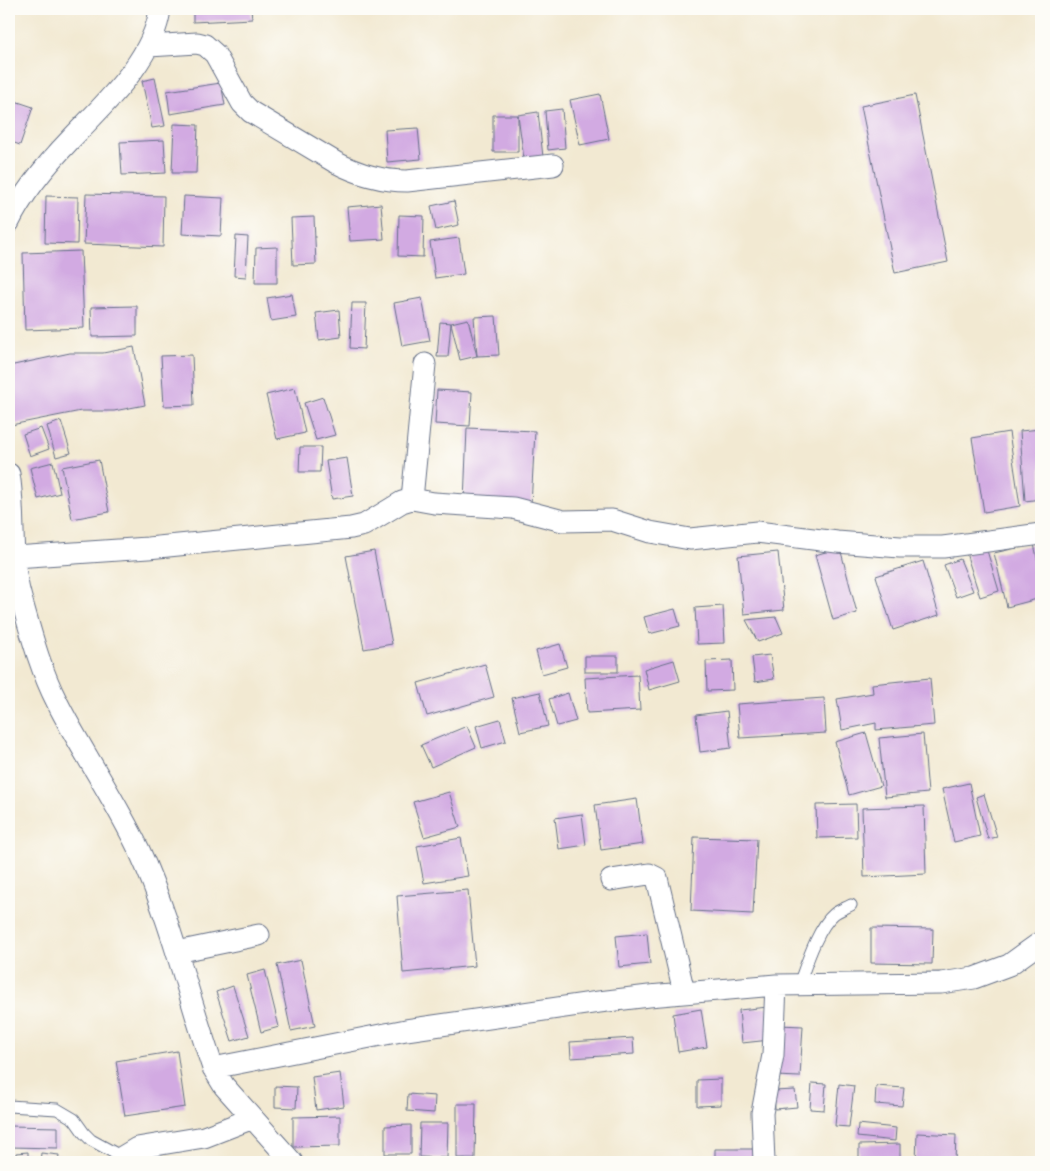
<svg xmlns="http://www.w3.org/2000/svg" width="1050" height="1171" viewBox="0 0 1050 1171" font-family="'Sorts Mill Goudy',serif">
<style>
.building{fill:#d2aae2}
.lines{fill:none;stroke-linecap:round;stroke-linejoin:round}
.lane-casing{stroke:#667087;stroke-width:13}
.street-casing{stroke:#667087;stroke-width:23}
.lane{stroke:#fff;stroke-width:11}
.street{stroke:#fff;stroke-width:21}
</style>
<rect width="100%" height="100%" fill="#fdfcf7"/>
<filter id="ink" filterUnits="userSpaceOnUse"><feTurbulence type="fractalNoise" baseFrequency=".02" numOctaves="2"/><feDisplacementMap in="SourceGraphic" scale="10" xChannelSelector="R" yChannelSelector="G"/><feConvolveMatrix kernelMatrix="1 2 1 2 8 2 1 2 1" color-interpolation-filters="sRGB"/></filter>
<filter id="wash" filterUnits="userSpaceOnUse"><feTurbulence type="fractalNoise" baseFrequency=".0096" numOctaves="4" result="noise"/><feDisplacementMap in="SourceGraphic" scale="20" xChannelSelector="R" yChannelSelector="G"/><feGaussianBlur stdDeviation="1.12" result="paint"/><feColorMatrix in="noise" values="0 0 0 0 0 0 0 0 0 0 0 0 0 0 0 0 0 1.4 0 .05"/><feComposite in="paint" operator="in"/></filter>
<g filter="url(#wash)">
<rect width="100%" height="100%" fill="#f2e9d2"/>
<g id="blocks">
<!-- building -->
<path class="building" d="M193,9H251L252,19L193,22Z
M155,78L165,126L152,128L142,81Z
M221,83L225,105L170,114L167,91Z
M600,94L609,139L580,145L570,100Z
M915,95L948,262L895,273L861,106Z
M9,99L33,107L20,145L9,141Z
M562,109L565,148L548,150L545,111Z
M538,112L543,157L524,159L518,115Z
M493,115H518V152H493Z
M174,124L198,125L196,173H172Z
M418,128L421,159L387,162L385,130Z
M164,140L166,173L122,175L120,142Z
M86,194L164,196L163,247L84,244Z
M46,196L78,197L77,244L45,243Z
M184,196L223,198L221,236L182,234Z
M454,201L459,225L436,230L431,206Z
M381,204L384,239L350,241L347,207Z
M399,215L424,216L423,257L398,256Z
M314,217L316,264L293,265L291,218Z
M236,236L248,237L246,277L234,276Z
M459,238L464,274L435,278L430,242Z
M277,247V283H255L256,248Z
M81,251L84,328L25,330L23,253Z
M292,294L296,317L271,321L267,298Z
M422,298L430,341L402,346L394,303Z
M352,303H366L364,349L350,348Z
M137,306V336L92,337L91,307Z
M339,310L341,337L319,340L316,313Z
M496,316L499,355L477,356L460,360L451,323L448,357H437L440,322L451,323L468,319L477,356L474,317Z
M134,347L145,405L114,411H81L11,425L9,415V366L70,353H103Z
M192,355L194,405L164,406L161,356Z
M295,388L305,433L277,439L266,395Z
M437,390L472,392L470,426L435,424Z
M323,397L335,435L316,440L304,403Z
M61,421L71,453L56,457L47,426Z
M41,428L49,449L30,456L23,434Z
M467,428L535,431L531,505L464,502Z
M1041,429V499L1025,501L1020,431Z
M1009,432L1020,506L984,512L972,438Z
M300,447H321L320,472H299Z
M347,458L353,496L332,499L326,461Z
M99,460L109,512L72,519L62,467Z
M53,462L60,493L38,499L30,468Z
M1034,544L1041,576V598L1007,607L994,553Z
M986,547L999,591L980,597L966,553Z
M840,548L857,613L833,620L815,555Z
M374,551L392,644L364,649L346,556Z
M778,552L784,610L744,614L738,556Z
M960,559L973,591L956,597L944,565Z
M923,561L939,615L893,630L876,576Z
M723,606L725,643L697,644L695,608Z
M675,609L680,626L649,634L644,617Z
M776,617L783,633L758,642L746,620Z
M560,644L567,667L542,674L536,651Z
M770,655L774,679L755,682L752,657Z
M585,656H618V672H585Z
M674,660L680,681L649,690L644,669Z
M732,660L733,690L707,691L706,661Z
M485,664L494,697L427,716L418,683Z
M638,675L640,710L587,713L585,678Z
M930,678L934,725L876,730V723L842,730L837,699L873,693L872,684Z
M540,692L548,726L520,732L512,698Z
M568,693L576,721L557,726L549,699Z
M824,698L826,733L740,738L737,704Z
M727,711L731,748L700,752L696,715Z
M500,719L506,741L482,748L476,726Z
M467,726L476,747L431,767L421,745Z
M866,733L881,786L849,795L835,742Z
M923,734L928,793L885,797L879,738Z
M969,783L980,836L954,842L942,789Z
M449,792L460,827L424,837L413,802Z
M984,794L997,837L988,839L976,797Z
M637,799L643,844L601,850L595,805Z
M856,804L857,837L817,838L816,805Z
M924,806L926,874L864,877L862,808Z
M582,814L586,845L559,849L555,818Z
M694,837L757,839L753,914L691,911Z
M461,838L468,876L424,883L417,846Z
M468,890L475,966L403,973L397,896Z
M871,928L933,929L932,964L871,963Z
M647,933L650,964L619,967L616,936Z
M301,960L315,1026L291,1031L277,965Z
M265,970L279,1027L261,1032L247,975Z
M233,986L249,1036L232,1041L216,992Z
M768,1007L770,1040L742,1043L739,1010Z
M701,1009L707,1047L678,1052L673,1014Z
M778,1025L803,1026L800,1077L775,1076Z
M633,1038L634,1054L571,1058L570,1042Z
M177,1051L185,1107L125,1116L116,1061Z
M340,1073L344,1106L316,1110L312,1077Z
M721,1079V1105L697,1106V1080Z
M812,1083L826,1084L824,1110L810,1109Z
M839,1084L854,1086L849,1127L835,1126Z
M275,1086L297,1087L296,1108L275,1107Z
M876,1086L904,1088L902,1106L875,1104Z
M795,1090L797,1107L775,1109L774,1091Z
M408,1094L435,1096L434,1113L407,1111Z
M457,1104H476L475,1158H457Z
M340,1116V1146L293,1147V1117Z
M420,1123H448L447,1158L419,1157Z
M858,1124L896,1128L895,1141L857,1137Z
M411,1125V1154H385V1126Z
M9,1126L58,1127V1148L9,1147Z
M917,1133L956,1135L955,1162H916Z
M900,1144V1162H859V1145Z
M715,1149H754V1162H715Z
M28,1152V1162H16V1153Z
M41,1153L59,1155L58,1162H40Z"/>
</g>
</g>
<g filter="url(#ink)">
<use href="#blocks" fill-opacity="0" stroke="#667087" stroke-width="1"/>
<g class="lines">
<!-- lane casing -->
<g class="lane-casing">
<path id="lane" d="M799,984C806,965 818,927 834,914C839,910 846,908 851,905
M9,1106L57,1109L74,1119L84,1133L91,1140L122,1157"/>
</g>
<!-- street casing -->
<g class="street-casing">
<path id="street" d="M149,46L197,43L205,45L215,54L242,103L251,112L335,162C358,174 381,181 407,181L553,165
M9,222C24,191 47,164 71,139C104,104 154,59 160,9
M9,474C16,515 9,558 21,598C31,633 40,669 57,702C82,752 115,799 139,850C171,920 188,996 213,1068L224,1086L292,1162
M412,499L425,364
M15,557L148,548L351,528L364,525L402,502L412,499L434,503L513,508L563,521L612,520L650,532L690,539L757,532L837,542L900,547H943L1041,534
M611,880L649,874L657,878L684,992
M177,952L259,935
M213,1068L406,1030L599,1002L649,996L776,985L941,983L974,978L1009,965L1041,942
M121,1162L122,1157L137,1148L204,1137L253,1118
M764,1162L762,1113L773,1055L776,985"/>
</g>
<!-- lane -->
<use href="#lane" class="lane"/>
<!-- street -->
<use href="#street" class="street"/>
</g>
</g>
<!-- margin -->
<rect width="1050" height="1171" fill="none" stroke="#fdfcf7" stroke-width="30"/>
</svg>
